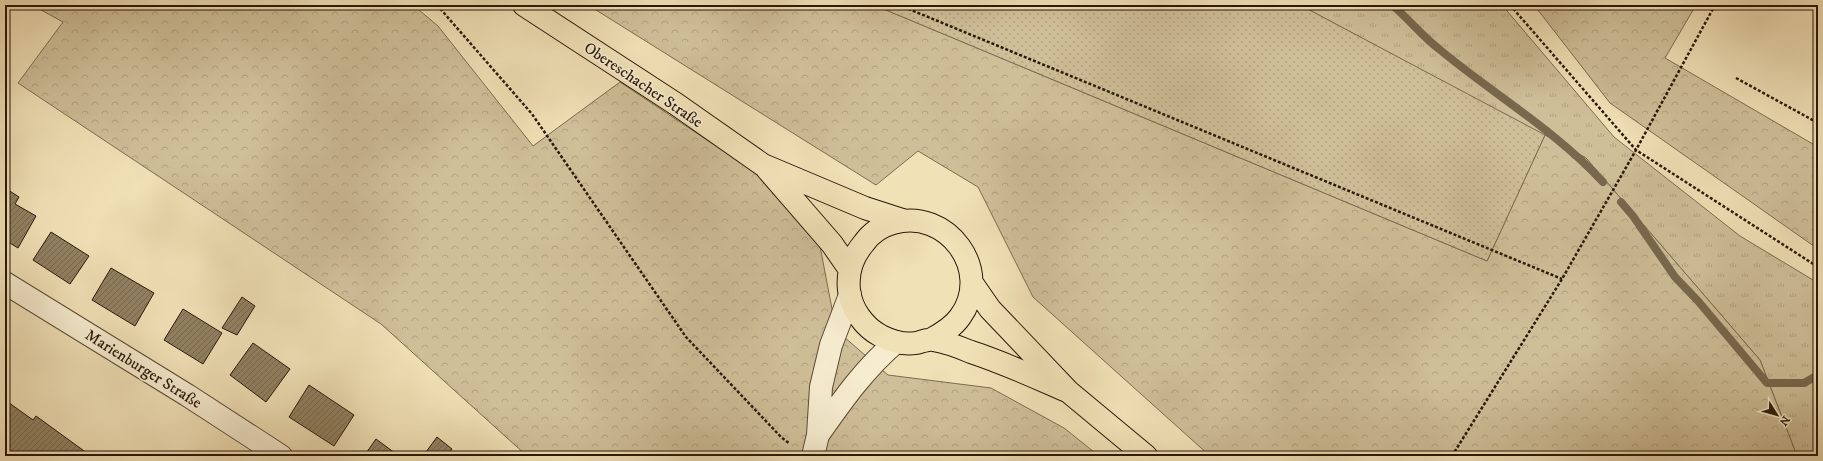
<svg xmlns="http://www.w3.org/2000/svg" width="1823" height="461" viewBox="0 0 1823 461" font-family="'IM FELL DW Pica',serif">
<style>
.grass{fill:url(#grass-tufts);stroke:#7c6c50}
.forest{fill:url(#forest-crowns);stroke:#7c6c50}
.garden{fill:url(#garden-dots);stroke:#7c6c50}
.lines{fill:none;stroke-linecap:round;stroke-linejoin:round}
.stream{stroke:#78684e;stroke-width:8}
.building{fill:url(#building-hatch);stroke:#291808}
.minor-casing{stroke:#5b4a34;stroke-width:24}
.major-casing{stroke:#291808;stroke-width:24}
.path{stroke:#291808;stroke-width:2.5;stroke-dasharray:3 2;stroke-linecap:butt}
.minor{stroke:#f6ecd0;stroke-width:22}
.major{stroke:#f1e1b7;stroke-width:22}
.labels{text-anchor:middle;stroke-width:3.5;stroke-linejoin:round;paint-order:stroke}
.street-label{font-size:16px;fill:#291808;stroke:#f6ecd0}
</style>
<defs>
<pattern id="grass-tufts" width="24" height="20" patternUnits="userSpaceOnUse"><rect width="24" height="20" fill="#cfbf99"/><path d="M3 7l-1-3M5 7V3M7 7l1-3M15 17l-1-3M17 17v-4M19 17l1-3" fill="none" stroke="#b2a382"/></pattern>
<pattern id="forest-crowns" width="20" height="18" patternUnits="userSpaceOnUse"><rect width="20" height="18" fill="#cfbf99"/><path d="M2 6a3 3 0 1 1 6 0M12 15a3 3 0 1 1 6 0" fill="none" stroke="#b2a382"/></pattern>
<pattern id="garden-dots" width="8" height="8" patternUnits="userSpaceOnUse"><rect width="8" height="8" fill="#cfbf99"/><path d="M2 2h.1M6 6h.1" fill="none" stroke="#b2a382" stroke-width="1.8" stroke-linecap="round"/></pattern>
<pattern id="building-hatch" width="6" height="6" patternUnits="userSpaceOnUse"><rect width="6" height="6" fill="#918163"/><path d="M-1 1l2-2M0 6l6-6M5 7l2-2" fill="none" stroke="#766950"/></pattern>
</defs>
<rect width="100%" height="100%" fill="#f1e1b7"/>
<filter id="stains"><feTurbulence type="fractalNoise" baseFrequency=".005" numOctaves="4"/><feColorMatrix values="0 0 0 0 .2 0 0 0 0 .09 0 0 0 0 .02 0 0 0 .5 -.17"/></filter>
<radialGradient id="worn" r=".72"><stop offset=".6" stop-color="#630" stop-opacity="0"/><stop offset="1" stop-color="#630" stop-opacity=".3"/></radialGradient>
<!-- grass -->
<path class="grass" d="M1300,5H1502L1614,137L1740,236L1818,283V456H1797L1760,360L1586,158Z"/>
<!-- forest -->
<path class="forest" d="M32,5H413L438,26L533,146L620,82L773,184L820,246L836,330L888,375L991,388L1064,428L1099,456H527L381,324L18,83L63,22Z
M588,5H874L1487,261L1545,135L1586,158L1760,360L1797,456H1210L1033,297L978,187L918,151L876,185Z
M1534,5H1696L1665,58L1818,147V249L1610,103Z"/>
<!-- garden -->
<path class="garden" d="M874,5H1300L1545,135L1487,261Z"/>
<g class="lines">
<!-- stream -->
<path class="stream" d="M1392,5C1409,19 1422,36 1439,49C1493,94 1555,130 1603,182
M1621,202L1633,216L1675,277L1698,301L1767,383H1804L1818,375"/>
</g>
<!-- building -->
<path class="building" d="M5,188L19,197L15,204L36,216L18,248L5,240Z
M51,232L89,256L70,284L33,260Z
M111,268L154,293L135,326L92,300Z
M242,297L255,306L237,335L222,328Z
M183,309L222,333L203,364L164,340Z
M253,343L290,369L266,402L230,375Z
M309,385L354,415L334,446L289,417Z
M5,400L33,420L36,416L91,456H20L15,452L12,456L5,450Z
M437,437L452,449L447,456H423Z
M376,439L399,456H364Z"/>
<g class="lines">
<!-- minor casing -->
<g class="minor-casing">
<path id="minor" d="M5,283L187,395L281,456
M818,435C842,401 864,369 896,342
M813,456L818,435L821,387L831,345L850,295"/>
</g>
<!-- major casing -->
<g class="major-casing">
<path id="major" d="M524,5L676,104L763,165L865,208L902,220
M767,169L832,244L850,270
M972,283L990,309L1069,392L1146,456
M932,339C943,333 953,327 960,317C994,271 947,207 893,223C882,226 871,233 864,243C852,257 847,272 849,290C851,309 864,327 881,336C891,341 905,345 916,343C921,342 928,339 933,340C946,342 959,347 971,352C1005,363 1037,378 1069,392"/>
</g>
<!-- path -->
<path class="path" d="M437,5L532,114L686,337L781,437L790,444
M899,5L1562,279
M1510,5L1636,150L1818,267
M1736,78L1818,123
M1452,456L1562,279L1636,150L1715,5"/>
<!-- minor -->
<use href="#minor" class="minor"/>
<!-- major -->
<use href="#major" class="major"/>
</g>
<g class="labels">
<!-- street labels -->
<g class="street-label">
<text transform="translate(644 84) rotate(34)" y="6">Obereschacher Straße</text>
<text transform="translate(144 368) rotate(32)" y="6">Marienburger Straße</text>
</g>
</g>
<!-- margin -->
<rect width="1823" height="461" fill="none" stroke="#f1e1b7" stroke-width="20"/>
<rect x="6" y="6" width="1811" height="449" fill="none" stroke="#291808" stroke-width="2"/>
<rect x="10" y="10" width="1803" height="441" fill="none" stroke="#291808"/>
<!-- north arrow -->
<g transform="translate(1777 415) rotate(127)" stroke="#f6ecd0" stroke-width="3" paint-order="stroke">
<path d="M0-3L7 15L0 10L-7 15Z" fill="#291808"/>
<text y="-6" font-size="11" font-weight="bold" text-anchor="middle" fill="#291808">N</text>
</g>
<rect width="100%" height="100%" filter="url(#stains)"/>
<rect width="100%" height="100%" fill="url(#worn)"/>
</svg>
